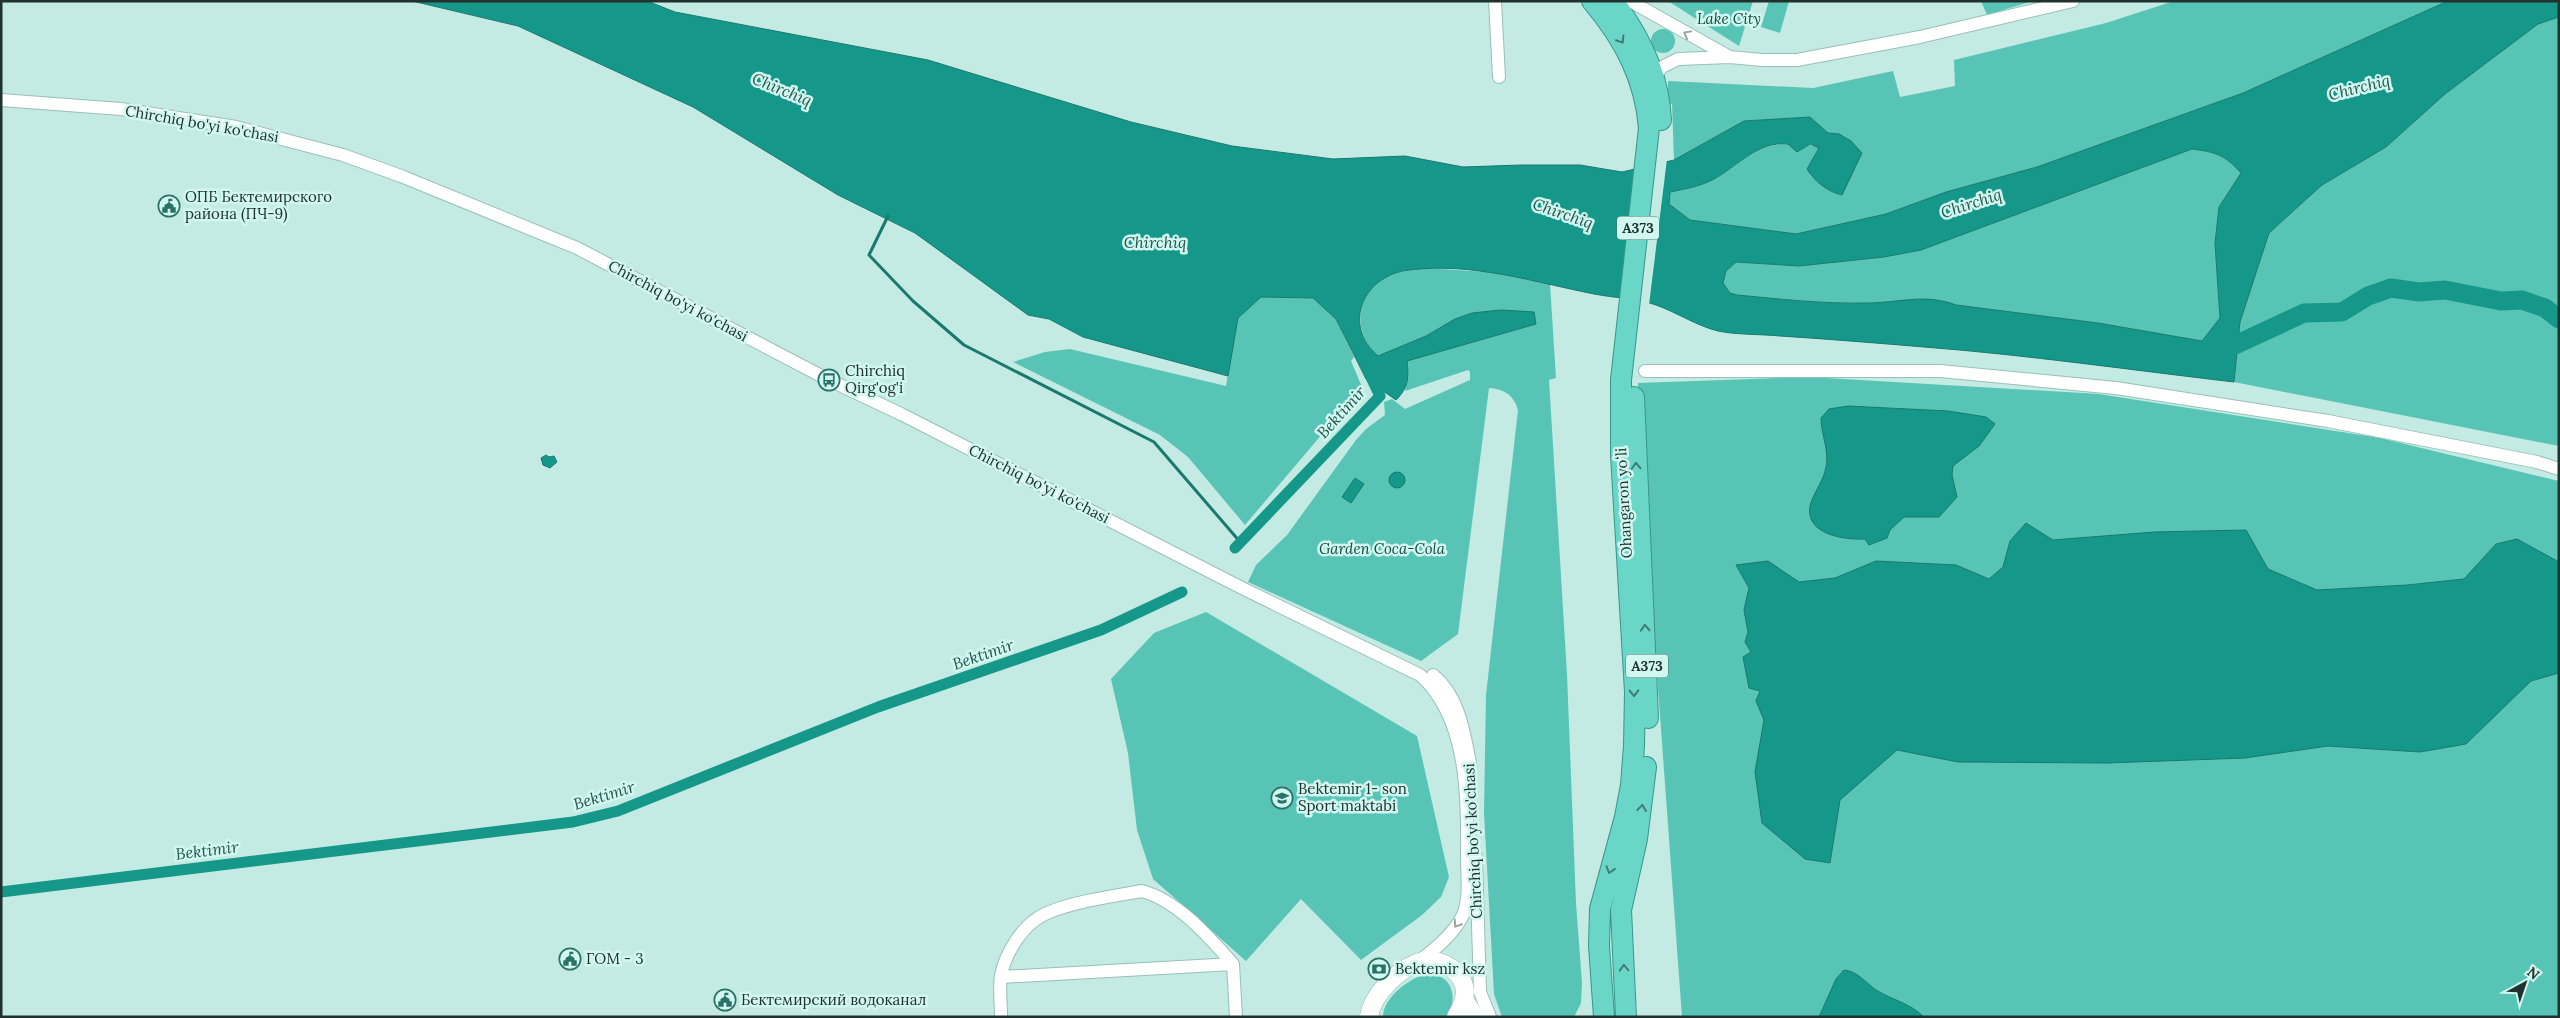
<svg xmlns="http://www.w3.org/2000/svg" width="2560" height="1018" viewBox="0 0 2560 1018" font-family="Lora,serif">
<style>
.green{fill:#58c4b5}
.water{fill:#15988a;stroke:#19796e;fill-rule:evenodd}
.pier{fill:#c3ebe3}
.lines{fill:none;stroke-linecap:round;stroke-linejoin:round}
.stream{stroke:#19796e;stroke-width:3}
.canal{stroke:#15988a;stroke-width:11}
.river{stroke:#15988a;stroke-width:19}
.minor-casing{stroke:#98bfb8;stroke-width:14}
.secondary-casing{stroke:#98bfb8;stroke-width:19}
.trunk-casing{stroke:#389689;stroke-width:22}
.minor{stroke:#fff;stroke-width:12}
.secondary{stroke:#fff;stroke-width:18}
.trunk{stroke:#6ad6c8;stroke-width:20}
.oneway{stroke:#9ba2a1}
.oneway2{stroke:#427b73}
.labels{text-anchor:middle;stroke-width:5;stroke-linejoin:round;paint-order:stroke}
.shield{fill:#d0f8f0;stroke:#566d68;stroke-width:1}
.shield-label{font-size:14px;font-weight:bold;fill:#21312e}
.park-label{font-size:15px;font-style:italic;fill:#174943;stroke:#d0f8f0}
.street-label{font-size:15px;fill:#21312e;stroke:#d0f8f0}
.poi-label{font-size:15px;fill:#21312e;stroke:#d0f8f0;text-anchor:start}
.water-label{font-size:16px;font-style:italic;fill:#265750;stroke:#d0f8f0}
</style>
<rect width="100%" height="100%" fill="#c3ebe3"/>
<!-- green -->
<path class="green" d="M1668,1H1753L1739,46Z
M1769,1H1789L1780,33L1761,27Z
M1981,1H2033L1987,15Z
M2174,1H2448L2243,93L2037,167L1946,192L1886,214L1796,234L1690,220L1669,204L1670,192C1684,189 1698,187 1711,180C1744,165 1749,144 1789,144C1801,145 1809,143 1819,148L1808,169L1811,176L1824,186L1839,134L1828,133L1810,117L1744,121L1674,160L1672,104L1668,103V81L1813,88L1893,71L1900,97L1955,86L1954,60L2106,23Z
M2559,17V446L2234,382L2240,322L2269,233L2322,185L2386,147L2445,94L2538,24Z
M1651 41a12 12 0 1 1 24 0a12 12 0 1 1-24 0Z
M2192,149C2216,152 2225,155 2241,173L2219,207L2215,243L2220,319L2202,341L2098,323L1956,305C1925,293 1899,303 1866,303C1823,304 1780,299 1737,295L1730,293L1723,283L1726,271L1736,262L1799,266L1884,257L1921,250Z
M1425,268L1487,272L1550,284L1556,378L1549,380L1567,674L1576,903L1582,983L1581,1003L1574,1017H1502L1494,994L1484,813L1486,695L1518,410C1514,395 1504,389 1489,388L1458,634L1421,661L1248,582L1256,565L1287,535L1356,440L1366,429L1385,415L1384,402L1392,399L1405,409L1470,380V372L1468,370L1405,391L1408,374L1406,361L1441,327L1426,336L1378,356C1355,336 1353,299 1380,280C1394,271 1409,270 1425,268Z
M1261,297L1313,298L1336,319L1354,357L1351,361L1362,387L1245,525L1188,457L1160,435L1013,362L1045,352L1070,349L1226,386L1237,318Z
M1809,377L2099,394L2380,438L2559,481V1017H1682L1639,427L1638,383Z
M1206,612L1417,736L1449,877L1441,897L1422,915L1361,960L1301,899L1246,961L1153,879L1137,830L1128,753L1111,679L1154,633Z
M1429,973C1454,977 1457,997 1448,1017H1383C1383,997 1411,977 1429,973Z"/>
<!-- water -->
<path class="water" d="M412,1H647L675,12L928,60L1131,122L1232,146L1333,159L1405,156L1463,167L1521,165H1580L1622,172L1674,160L1744,121L1810,117L1828,133L1839,134L1851,141L1862,153L1842,195C1828,192 1814,181 1807,169L1819,148L1810,144L1797,152L1788,144C1756,141 1738,167 1712,180C1698,187 1684,189 1670,192L1669,204L1690,220L1796,234L1886,214L1946,192L2037,167L2243,93L2448,1H2559V17L2538,24L2445,94L2386,147L2322,185L2269,233L2240,322L2234,382C2131,370 2028,355 1924,347C1876,343 1828,339 1780,336C1760,334 1737,335 1718,331C1697,326 1676,312 1656,305C1637,298 1614,298 1594,294C1534,282 1471,262 1409,270C1364,275 1341,324 1378,356L1426,336L1455,319L1472,313L1501,310L1534,312L1536,324L1407,361C1409,379 1408,388 1396,400L1366,379L1336,319L1313,298L1261,297L1238,318L1228,376L1083,337L1049,319L1028,315L915,233L838,195L693,107L518,26ZM2192,149C2216,152 2225,155 2241,173L2219,207L2215,243L2220,318L2202,341L2098,323L1956,305C1925,293 1899,303 1866,303C1823,304 1780,299 1737,295L1730,293L1723,283L1726,271L1736,262L1799,266L1884,257L1921,250Z
M1848,406L1948,411L1986,417L1995,424L1979,446L1953,466L1952,475L1957,497L1939,517H1904L1890,530L1887,538L1869,545L1865,539C1845,540 1805,535 1810,506C1813,494 1822,483 1825,471C1831,453 1821,436 1821,418L1829,409Z
M546,455L549,457L554,456L557,462L550,468L543,465L541,458Z
M1389 480a8 8 0 1 1 16 0a8 8 0 1 1-16 0Z
M1355,478L1364,484L1351,503L1342,497Z
M2026,523L2053,540L2154,532L2246,530L2268,569L2317,590L2407,585L2464,579L2496,544L2517,539L2559,562V673L2531,681L2466,744L2420,752L2328,746L2245,758L2108,763L1958,762L1897,750L1840,800L1830,863L1805,859L1762,823L1755,772L1764,720L1756,701L1760,691L1749,688L1743,657L1751,652L1745,642L1748,632L1744,610L1749,588L1736,565L1768,561L1799,582L1835,578L1876,561L1956,565L1989,579L2003,567L2010,541Z
M1844,970C1857,971 1865,982 1876,990C1892,1000 1910,1003 1924,1017H1819L1836,979Z"/>
<!-- pier -->
<path class="pier" d="M1667,159L1649,305L1622,301L1639,165Z"/>
<g class="lines">
<!-- stream -->
<path class="stream" d="M888,216L869,255L913,301L964,345L1154,442L1241,543"/>
<!-- canal -->
<path class="canal" d="M1235,548L1380,396L1368,371
M1,892L573,822L618,811L878,707L1101,630L1182,592"/>
<!-- river -->
<path class="river" d="M2213,352L2233,346L2304,313L2342,312L2368,296L2391,288L2419,292L2445,290L2501,301L2522,300L2545,308L2559,319"/>
<!-- minor casing -->
<g class="minor-casing">
<path id="minor" d="M1495,1L1499,77
M1630,1L1728,56
M1655,76L1662,67L1678,59L1730,57L1762,60H1797L1920,37L2073,1
M1,100L121,109L236,127L343,155L401,176L577,248L829,380L901,414L1244,589L1420,675C1468,717 1468,799 1467,858C1467,876 1470,898 1463,915C1453,935 1435,949 1418,962
M1645,371H1940L2116,388L2328,421L2537,462L2559,469
M1433,675C1459,696 1464,732 1470,763
M1476,857L1480,992L1490,1017
M1001,977L1233,964
M1001,1017C1001,1003 999,988 1001,975C1006,952 1023,924 1045,914C1071,902 1113,896 1142,891C1178,901 1208,936 1233,964L1236,1017"/>
</g>
<!-- secondary casing -->
<g class="secondary-casing">
<path id="secondary" d="M1464,999L1475,1017
M1369,1017C1372,994 1401,966 1423,961C1444,957 1470,976 1464,999C1463,1005 1459,1011 1456,1017"/>
</g>
<!-- trunk casing -->
<g class="trunk-casing">
<path id="trunk" d="M1592,1C1624,39 1645,78 1649,128L1621,380V455L1635,692L1634,746L1631,785L1625,817L1600,909L1599,946L1604,1017
M1613,1C1640,36 1659,75 1661,120
M1634,397L1648,718
M1626,1017L1621,910L1637,839L1646,767"/>
</g>
<!-- minor -->
<use href="#minor" class="minor"/>
<!-- secondary -->
<use href="#secondary" class="secondary"/>
<!-- trunk -->
<use href="#trunk" class="trunk"/>
</g>
<!-- one-way arrows -->
<defs><path id="oneway-chevron" d="M-2-3.5L2.5 0L-2 3.5" fill="none" stroke-width="1.6" stroke-linecap="round" stroke-linejoin="round" transform="scale(1.25)"/></defs>
<g class="oneway">
<use href="#oneway-chevron" transform="translate(1687 34) rotate(-151)"/>
<use href="#oneway-chevron" transform="translate(1457 924) rotate(123)"/>
</g>
<g class="oneway2">
<use href="#oneway-chevron" transform="translate(1621 40) rotate(58)"/>
<use href="#oneway-chevron" transform="translate(1636 466) rotate(-93)"/>
<use href="#oneway-chevron" transform="translate(1645 628) rotate(-93)"/>
<use href="#oneway-chevron" transform="translate(1634 693) rotate(89)"/>
<use href="#oneway-chevron" transform="translate(1642 808) rotate(-83)"/>
<use href="#oneway-chevron" transform="translate(1610 870) rotate(107)"/>
<use href="#oneway-chevron" transform="translate(1624 968) rotate(-92)"/>
</g>
<!-- icons -->
<defs>
<g id="civic-ring" transform="scale(1.125)"><circle r="9.5" fill="#d0f8f0" stroke="#2a7168" stroke-width="1.5"/><path d="M-.6-6.5H3V-4.5H.6V-3L4-1V1h2V6H-6V1h2V-1L-.6-3ZM-1.2 2.5V6h2.4V2.5Z" fill="#2a7168"/></g>
<g id="bus-ring" transform="scale(1.125)"><circle r="9.5" fill="#d0f8f0" stroke="#2a7168" stroke-width="1.5"/><path d="M-5-6H5V4H4V6H2V4H-2V6H-4V4H-5ZM-3.5-4V0h7V-4ZM-3.5 1.2v1.5H-2V1.2ZM2 1.2v1.5H3.5V1.2Z" fill="#2a7168"/></g>
<g id="school-ring" transform="scale(1.125)"><circle r="9.5" fill="#d0f8f0" stroke="#2a7168" stroke-width="1.5"/><path d="M0-5L7-2L0 1L-7-2ZM-4 1L0 2.5L4 1V4Q0 6-4 4Z" fill="#2a7168"/></g>
<g id="bank-ring" transform="scale(1.125)"><circle r="9.5" fill="#d0f8f0" stroke="#2a7168" stroke-width="1.5"/><path d="M-6-4H6V4H-6ZM0-2.3a2.3 2.3 0 1 0 0 4.6a2.3 2.3 0 1 0 0-4.6Z" fill="#2a7168"/></g>
</defs>
<g fill-rule="evenodd">
<use href="#civic-ring" x="169" y="206"/>
<use href="#bus-ring" x="829" y="380"/>
<use href="#school-ring" x="1282" y="798"/>
<use href="#civic-ring" x="570" y="959"/>
<use href="#bank-ring" x="1379" y="969"/>
<use href="#civic-ring" x="725" y="1000"/>
</g>
<g class="labels">
<!-- shield labels -->
<g class="shield">
<rect x="1617" y="216.5" width="42" height="23" rx="4"/>
<rect x="1626" y="654.5" width="42" height="23" rx="4"/>
</g>
<g class="shield-label">
<text x="1638" y="233">A373</text>
<text x="1647" y="671">A373</text>
</g>
<!-- park labels -->
<g class="park-label">
<text x="1729" y="24">Lake City</text>
<text x="1382" y="554">Garden Coca-Cola</text>
</g>
<!-- street labels -->
<g class="street-label">
<text transform="translate(202 124) rotate(10)" y="5">Chirchiq bo'yi ko'chasi</text>
<text transform="translate(678 301) rotate(28)" y="5">Chirchiq bo'yi ko'chasi</text>
<text transform="translate(1039 484) rotate(27)" y="5">Chirchiq bo'yi ko'chasi</text>
<text transform="translate(1624 503) rotate(-93)" y="5">Ohangaron yoʻli</text>
<text transform="translate(1473 841) rotate(-93)" y="5">Chirchiq bo'yi ko'chasi</text>
</g>
<!-- poi labels -->
<g class="poi-label">
<text x="185" y="202">ОПБ Бектемирского<tspan x="185" dy="17">района (ПЧ-9)</tspan></text>
<text x="845" y="376">Chirchiq<tspan x="845" dy="17">Qirg'og'i</tspan></text>
<text x="1298" y="794">Bektemir 1- son<tspan x="1298" dy="17">Sport maktabi</tspan></text>
<text x="586" y="964">ГОМ - 3</text>
<text x="1395" y="974">Bektemir ksz</text>
<text x="741" y="1005">Бектемирский водоканал</text>
</g>
<!-- water labels -->
<g class="water-label">
<text transform="translate(2359 87) rotate(-14)" y="6">Chirchiq</text>
<text transform="translate(782 89) rotate(22)" y="6">Chirchiq</text>
<text transform="translate(1971 203) rotate(-18)" y="6">Chirchiq</text>
<text transform="translate(1563 213) rotate(19)" y="6">Chirchiq</text>
<text x="1155" y="248">Chirchiq</text>
<text transform="translate(1341 412) rotate(-48)" y="6">Bektimir</text>
<text transform="translate(983 654) rotate(-19)" y="6">Bektimir</text>
<text transform="translate(604 795) rotate(-17)" y="6">Bektimir</text>
<text transform="translate(207 850) rotate(-7)" y="6">Bektimir</text>
</g>
</g>
<!-- border -->
<rect width="2560" height="1018" fill="none" stroke="#21312e" stroke-width="5"/>
<!-- north arrow -->
<g transform="translate(2525 983) rotate(40)" stroke="#d0f8f0" stroke-width="4" paint-order="stroke">
<path d="M0-4L9 19L0 12L-9 19Z" fill="#21312e"/>
<text y="-8" font-size="14" font-weight="bold" text-anchor="middle" fill="#21312e">N</text>
</g>
</svg>
